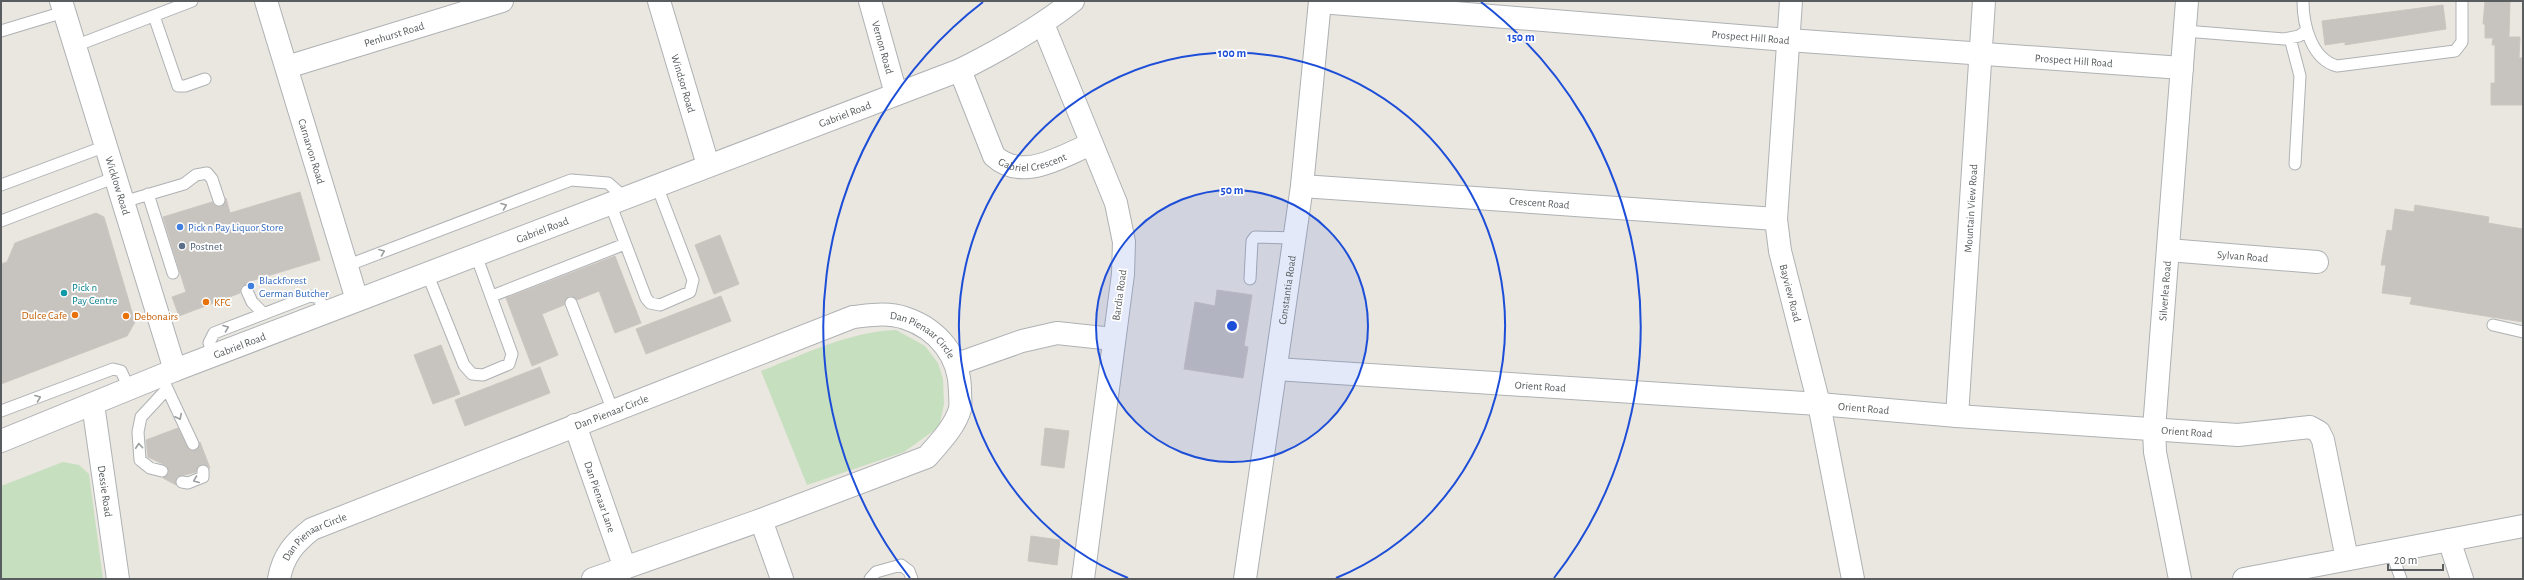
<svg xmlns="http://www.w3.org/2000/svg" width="2524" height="580" viewBox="0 0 2524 580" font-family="'Alegreya Sans',sans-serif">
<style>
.green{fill:#c6dfbf}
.building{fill:#c7c3bf;stroke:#cdc6c0}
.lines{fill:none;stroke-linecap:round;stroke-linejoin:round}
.service-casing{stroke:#aeb2b4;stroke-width:13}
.minor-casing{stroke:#aeb2b4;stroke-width:24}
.tertiary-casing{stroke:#aeb2b4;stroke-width:24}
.secondary-casing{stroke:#adb1b4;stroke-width:24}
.service{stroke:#fff;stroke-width:11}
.minor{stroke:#fff;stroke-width:22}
.tertiary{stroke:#fff;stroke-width:22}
.secondary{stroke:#fff;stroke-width:22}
.oneway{stroke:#9b9e9f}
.ring{fill:none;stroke:#1d4ed8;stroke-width:2}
.shop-dot{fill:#3f7fe0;stroke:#fff;stroke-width:1.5}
.service-dot{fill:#5c6f8a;stroke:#fff;stroke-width:1.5}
.culture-dot{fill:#0f9aa8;stroke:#fff;stroke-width:1.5}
.food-dot{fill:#e8710a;stroke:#fff;stroke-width:1.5}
.labels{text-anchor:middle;stroke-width:3.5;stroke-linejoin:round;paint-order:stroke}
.street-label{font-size:11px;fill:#595d5f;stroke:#fff}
.shop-label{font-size:11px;fill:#366cbe;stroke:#fff;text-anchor:start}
.service-label{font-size:11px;fill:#4e5e75;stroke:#fff;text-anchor:start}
.culture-label{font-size:11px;fill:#0d838f;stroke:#fff;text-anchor:start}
.food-label{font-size:11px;fill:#c56008;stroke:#fff;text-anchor:start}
.centre{fill:#1d4ed8;stroke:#fff;stroke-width:2}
.ring-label{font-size:12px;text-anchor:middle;font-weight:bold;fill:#1d4ed8;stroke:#fff;stroke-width:3.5;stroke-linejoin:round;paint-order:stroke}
</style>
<rect width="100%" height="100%" fill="#eae6e0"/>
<!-- green -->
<path class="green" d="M896,330L925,346L938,363L943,379L944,404L939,427L904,452L807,485L761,371C805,354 848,332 896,330Z
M63,462L79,465L89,474L103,579H1V486Z"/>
<!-- building -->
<path class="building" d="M2485,1H2510L2509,37H2520L2519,58H2523V105H2491V83H2495V45H2492L2493,38H2485V24H2483Z
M2443,5L2446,29L2345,45V42L2325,45L2322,21Z
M300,192L320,260L251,281L253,288L244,285L241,287L240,293L179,316L172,297L186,292L163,217L212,202L215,205L221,207L224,204L226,198L230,213Z
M2415,205L2489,217L2488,223L2523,229V322L2410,304L2412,297L2382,293L2386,265H2381L2387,230L2392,231L2395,209L2414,212Z
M96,213L104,217L135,322L127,336L1,384V264L7,262L15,243Z
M720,235L739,284L714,294L695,245Z
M615,256L641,323L615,333L599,291L577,300L572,296L568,297L564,305L542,314L558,355L532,366L506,298Z
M1217,290L1252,295L1244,346L1248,347L1243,378L1184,369L1195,302L1215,306Z
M721,296L731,321L646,354L636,329Z
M441,345L460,394L433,404L414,355Z
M540,367L550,393L465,426L455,400Z
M178,428L189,450H196L200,442L210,468L206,465H200L196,472L177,477L176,485L163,478L169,473L167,466L148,457L146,440Z
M1045,428L1069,431L1064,468L1041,465Z
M1031,536L1060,540L1057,565L1028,561Z"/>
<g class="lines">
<!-- service casing -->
<g class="service-casing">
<path id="service" d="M2303,1C2303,24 2311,59 2337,66L2455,51L2462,42V1
M154,16L178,86H185L205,79
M1,31L64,12
M2185,31L2284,39L2299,36L2306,31
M2290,38L2300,76L2295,164
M75,46L192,1
M1,185L106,146
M148,194L173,273
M123,202L184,184L196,175L207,173L212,179L219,200
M610,203L646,298L650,303L660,305L690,292L693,280L657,186
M1,221L116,177
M346,266L571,180L608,183L624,197
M427,273L464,365L472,374L483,375L509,364L512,354L476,255
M1250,279L1252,241L1255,237L1295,238
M247,291L252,302L264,314
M492,296L625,244
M571,303L613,411
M2493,325L2523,332
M213,356L209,343L214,333L310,296L319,298L325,313
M165,384L193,444
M1,411L113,369L121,371L129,388
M162,471L150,468L140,460L138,432L141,417L167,389
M182,482L188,483L203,477V471
M2391,551L2401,579
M870,579L876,572L901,565L909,571L912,579"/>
</g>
<!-- minor casing -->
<g class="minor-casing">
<g id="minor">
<path id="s1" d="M61,1L175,370"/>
<path id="s2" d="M266,1L357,300"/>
<path id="s3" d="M659,1L708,165"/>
<path id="s4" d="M870,1L896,94"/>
<path id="s5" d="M1791,1L1776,219L1780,251L1819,404L1853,579"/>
<path id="s6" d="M1320,2L1788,40L2182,68"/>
<path d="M1043,24L1116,203L1124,242L1123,274L1083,579"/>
<path id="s7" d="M287,67L502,1"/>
<path id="s8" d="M960,70L994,156C1023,182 1060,157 1091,144"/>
<path id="s9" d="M1302,186L1776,219"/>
<path id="s10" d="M2168,250L2317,262"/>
<path d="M957,364L1022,341L1057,333L1113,339"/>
<path id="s11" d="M1276,369L1819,404L1957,416L2223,434L2238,435L2310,427L2319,432L2323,440L2347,559"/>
<path id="s12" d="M93,404L118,579"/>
<path id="s13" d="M1957,416L1984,1"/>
<path id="s14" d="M575,425L625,568"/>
<path d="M761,520L782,579"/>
<path d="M2449,540L2462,579"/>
<path id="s15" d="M279,579C283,556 294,543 312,529L853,317C871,315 888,312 905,318C938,329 960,356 960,391C960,396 961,404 960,409C955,427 938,444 927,457L761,520L593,579"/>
<path id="s16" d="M2180,579L2155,452L2154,429L2187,1"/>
<path d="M2244,579L2523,526"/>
</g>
</g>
<!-- tertiary casing -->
<g class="tertiary-casing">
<g id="tertiary">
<path id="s17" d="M1,441L175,370L960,70C1000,50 1038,29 1073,1"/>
</g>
</g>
<!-- secondary casing -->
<g class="secondary-casing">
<g id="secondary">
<path id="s18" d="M1245,579L1302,186L1320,1"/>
</g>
</g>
<!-- service -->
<use href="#service" class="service"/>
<!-- minor -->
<use href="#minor" class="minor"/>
<!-- tertiary -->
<use href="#tertiary" class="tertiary"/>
<!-- secondary -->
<use href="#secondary" class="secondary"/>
</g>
<!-- one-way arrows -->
<defs><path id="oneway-chevron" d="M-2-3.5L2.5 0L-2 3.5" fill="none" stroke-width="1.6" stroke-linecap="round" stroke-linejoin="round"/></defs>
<g class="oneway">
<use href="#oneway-chevron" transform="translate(504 206) rotate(-21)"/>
<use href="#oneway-chevron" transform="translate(382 252) rotate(-21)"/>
<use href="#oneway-chevron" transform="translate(226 328) rotate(-21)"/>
<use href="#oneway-chevron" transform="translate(38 398) rotate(-21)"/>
<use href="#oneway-chevron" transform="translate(179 417) rotate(63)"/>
<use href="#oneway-chevron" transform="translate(139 446) rotate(-94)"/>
<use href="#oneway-chevron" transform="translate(196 480) rotate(158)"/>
</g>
<!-- distance rings -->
<circle cx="1232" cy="326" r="136" fill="#1d4ed8" fill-opacity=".12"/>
<g class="ring">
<circle cx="1232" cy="326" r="136"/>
<path d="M1128 578A273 273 0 1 1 1336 578"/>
<path d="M910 578A409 409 0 0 1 983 2M1481 2A409 409 0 0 1 1554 578"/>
</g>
<!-- markers -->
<g class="shop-dot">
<circle cx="180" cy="227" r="4"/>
<circle cx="251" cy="286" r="4"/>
</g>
<circle class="service-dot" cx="182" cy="246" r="4"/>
<circle class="culture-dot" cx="64" cy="293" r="4"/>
<g class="food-dot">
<circle cx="206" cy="302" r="4"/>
<circle cx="75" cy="315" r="4"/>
<circle cx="126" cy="316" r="4"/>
</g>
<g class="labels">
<!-- street labels -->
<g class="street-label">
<text dy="4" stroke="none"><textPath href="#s7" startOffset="112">Penhurst Road</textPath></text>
<text dy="4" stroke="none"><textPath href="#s6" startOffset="432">Prospect Hill Road</textPath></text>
<text dy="4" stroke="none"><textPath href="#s4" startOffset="48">Vernon Road</textPath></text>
<text dy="4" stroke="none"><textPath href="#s6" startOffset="756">Prospect Hill Road</textPath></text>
<text dy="4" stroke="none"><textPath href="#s3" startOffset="86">Windsor Road</textPath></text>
<text dy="4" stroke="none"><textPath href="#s17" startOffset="905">Gabriel Road</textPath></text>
<text dy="4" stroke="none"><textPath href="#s2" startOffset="157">Carnarvon Road</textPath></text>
<text dy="4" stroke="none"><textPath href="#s8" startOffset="134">Gabriel Crescent</textPath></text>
<text dy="4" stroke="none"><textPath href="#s1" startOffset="193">Wicklow Road</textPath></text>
<text dy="4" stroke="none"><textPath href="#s9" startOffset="238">Crescent Road</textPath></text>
<text dy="4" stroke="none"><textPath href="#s13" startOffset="208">Mountain View Road</textPath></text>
<text dy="4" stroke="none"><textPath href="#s17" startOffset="581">Gabriel Road</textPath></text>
<text dy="4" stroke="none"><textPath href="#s10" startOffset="75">Sylvan Road</textPath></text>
<text dy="4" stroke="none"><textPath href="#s18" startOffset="292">Constantia Road</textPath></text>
<text dy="4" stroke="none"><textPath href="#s16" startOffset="291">Silverlea Road</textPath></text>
<text dy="4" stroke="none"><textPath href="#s5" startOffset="294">Bayview Road</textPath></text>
<text transform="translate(1119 295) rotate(-82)" y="4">Bardia Road</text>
<text dy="4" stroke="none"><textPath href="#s15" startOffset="719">Dan Pienaar Circle</textPath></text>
<text dy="4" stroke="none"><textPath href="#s17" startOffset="257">Gabriel Road</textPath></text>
<text dy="4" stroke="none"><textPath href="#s11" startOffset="265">Orient Road</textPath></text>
<text dy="4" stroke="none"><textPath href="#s11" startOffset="589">Orient Road</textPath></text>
<text dy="4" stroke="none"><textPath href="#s15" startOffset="383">Dan Pienaar Circle</textPath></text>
<text dy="4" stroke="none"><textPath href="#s11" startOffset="913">Orient Road</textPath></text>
<text dy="4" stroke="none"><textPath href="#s12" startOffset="88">Dessie Road</textPath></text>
<text dy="4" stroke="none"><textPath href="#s14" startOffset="76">Dan Pienaar Lane</textPath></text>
<text dy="4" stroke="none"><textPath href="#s15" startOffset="59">Dan Pienaar Circle</textPath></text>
</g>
<!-- shop labels -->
<g class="shop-label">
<text x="188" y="231">Pick n Pay Liquor Store</text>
<text x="259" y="284">Blackforest<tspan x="259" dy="13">German Butcher</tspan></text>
</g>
<!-- service labels -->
<g class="service-label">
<text x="190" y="250">Postnet</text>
</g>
<!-- culture labels -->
<g class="culture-label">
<text x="72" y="291">Pick n<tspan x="72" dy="13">Pay Centre</tspan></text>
</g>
<!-- food labels -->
<g class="food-label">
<text x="214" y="306">KFC</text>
<text x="67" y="319" text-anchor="end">Dulce Cafe</text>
<text x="134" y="320">Debonairs</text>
</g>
</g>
<circle cx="1232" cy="326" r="6" class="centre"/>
<g class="ring-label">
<text x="1521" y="41">150 m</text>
<text x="1232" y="57">100 m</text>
<text x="1232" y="194">50 m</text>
</g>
<!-- border -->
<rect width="2524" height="580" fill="none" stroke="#595d5f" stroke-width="4"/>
<!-- scale -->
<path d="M2388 564v6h55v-6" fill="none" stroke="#595d5f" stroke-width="2"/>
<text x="2394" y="564" font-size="12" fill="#595d5f" stroke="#ffffff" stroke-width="3" paint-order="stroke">20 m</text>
</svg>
